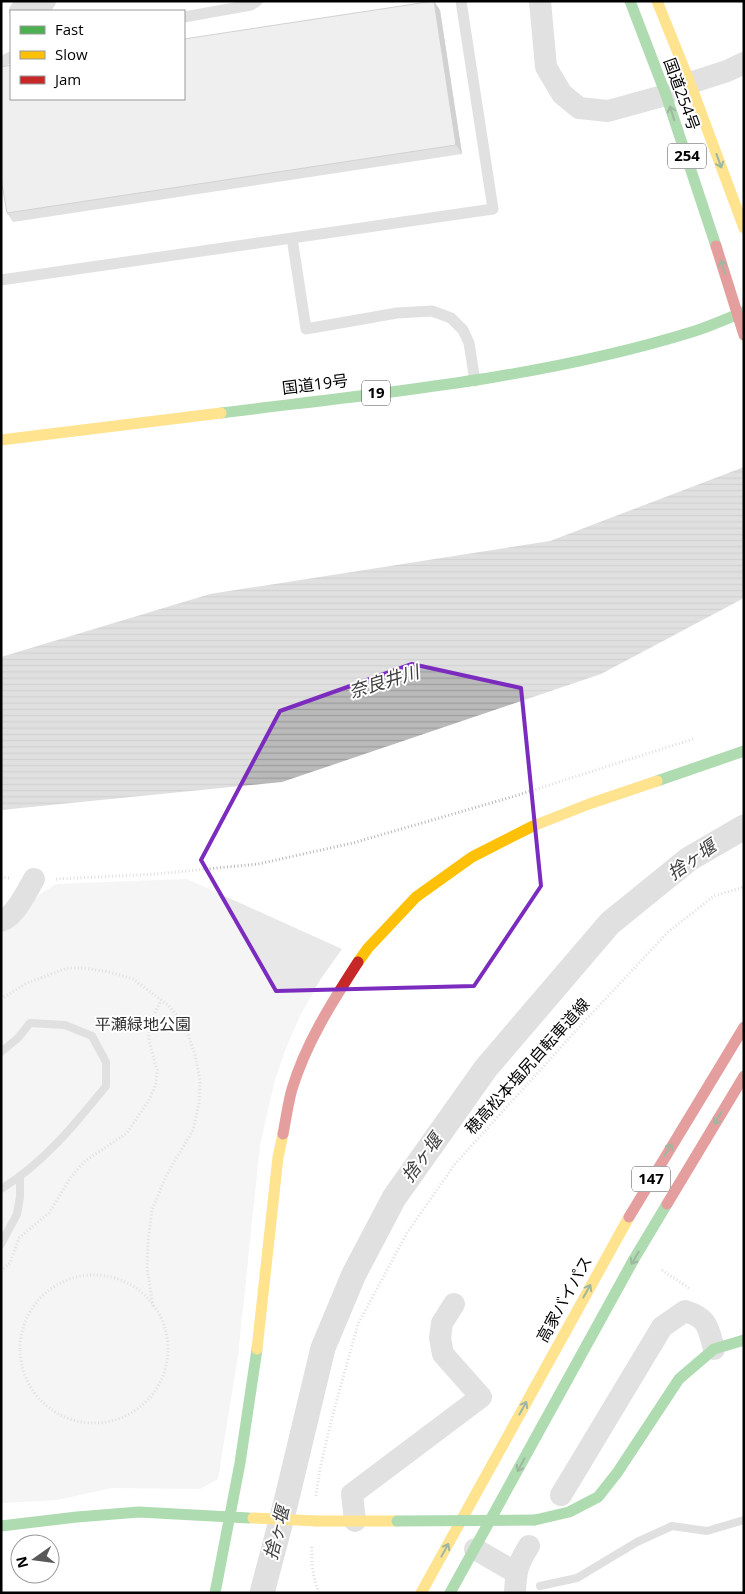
<svg xmlns="http://www.w3.org/2000/svg" width="745" height="1594" viewBox="0 0 745 1594" font-family="'Open Sans','Noto Sans JP',sans-serif">
<style>
.park{fill:#e8e8e8}
.water{fill:url(#water-rules)}
.lines{fill:none;stroke-linecap:round;stroke-linejoin:round}
.stream{stroke:#bababa;stroke-width:8}
.canal{stroke:#bababa;stroke-width:25}
.path{stroke:#b8b8b8;stroke-width:3;stroke-dasharray:1 2.5;stroke-linecap:butt}
.lane{stroke:#bdbdbd;stroke-width:11}
.street{stroke:#bdbdbd;stroke-width:22}
.fast{stroke:#4caf50;stroke-width:11}
.slow{stroke:#ffc107;stroke-width:11}
.jam{stroke:#c62828;stroke-width:11}
.fast-bridge{stroke:#4caf50;stroke-width:11}
.slow-bridge{stroke:#ffc107;stroke-width:11}
.wall{fill:#bdbdbd}
.shaded-wall{fill:#9a9a9a}
.building{fill:#dcdcdc;stroke:#9a9a9a}
.oneway{stroke:#2a602c}
.marked{fill:none;stroke:#7b2cbf;stroke-width:4;stroke-linejoin:round}
.labels{text-anchor:middle;stroke-width:4;stroke-linejoin:round;paint-order:stroke}
.shield{fill:#fff;stroke:#4c4c4c;stroke-width:1}
.shield-label{font-size:15px;font-weight:bold;fill:#000}
.street-label{font-size:16px;fill:#000;stroke:#fff}
.park-label{font-size:16px;fill:#2d2d2d;stroke:#fff}
.water-label{font-size:18px;font-style:italic;fill:#3e3e3e;stroke:#fff}
</style>
<defs>
<pattern id="water-rules" width="6" height="5" patternUnits="userSpaceOnUse" patternTransform="scale(1.25)"><rect width="6" height="5" fill="#bababa"/><path d="M0 2.5h6" fill="none" stroke="#9e9e9e"/></pattern>
</defs>
<rect width="100%" height="100%" fill="#fff"/>
<!-- park -->
<path class="park" d="M187,879L342,949L320,980L300,1016L286,1048L275,1080L260,1145L238,1356L218,1479L200,1489L112,1488L57,1500L1,1503V928L15,921L39,895L56,884Z"/>
<!-- water -->
<path class="water" d="M744,467V598L601,674L282,782L1,810V657L210,594L550,541Z"/>
<g class="lines">
<!-- stream -->
<path class="stream" d="M1,1052L18,1038L30,1023L65,1025L92,1036L106,1062V1086C76,1123 43,1164 1,1189
M1,1244L17,1214L20,1197V1176
M540,1586L577,1578L637,1542L672,1526L707,1531L744,1520"/>
<!-- canal -->
<path class="canal" d="M262,1593L286,1502L323,1348L354,1274L394,1198L486,1068L610,923L689,859L744,827"/>
<!-- path -->
<path class="path" d="M1,877L9,878
M56,879L156,874L258,864L353,843L515,796L693,739
M1,999L27,983L67,968H83L109,972L133,979L168,1005L185,1025L195,1055L200,1080L199,1103L193,1130L166,1176L152,1210L148,1241L147,1268L153,1306
M662,1270L689,1288
M1,1271L10,1263L19,1238L49,1213L71,1177L85,1161L127,1133L149,1100L156,1084L157,1070L149,1041V1031L154,1014L161,1000
M20 1349a74 74 0 1 1 148 0a74 74 0 1 1-148 0Z
M316,1496L320,1468L333,1414L358,1324L407,1233L455,1164L581,1025L668,932L714,896L744,887
M312,1547C311,1562 313,1579 319,1593"/>
<!-- lane -->
<path class="lane" d="M184,17L251,5L257,1
M1,62L11,57
M292,238L306,329L397,313L432,311L451,318L463,330L469,343L475,381
M1,280L493,209L461,1"/>
<!-- street -->
<path class="street" d="M540,1L546,67L562,94L579,108L608,111L666,95
M20,11L45,1
M690,83L727,71L744,63
M1,921C15,917 27,891 34,879
M561,1495L662,1327L685,1311C708,1318 708,1327 714,1349
M355,1521L352,1494L481,1397L443,1354L440,1338L442,1323L454,1304
M475,1549L515,1572
M515,1593C516,1571 517,1565 529,1546"/>
<!-- fast -->
<path class="fast" d="M630,1L666,95L716,246
M221,413C380,393 541,379 695,331C711,326 728,318 744,312
M657,781L744,751
M535,1520L569,1512L598,1497L617,1473L679,1379L714,1349L744,1340
M1,1526L77,1517L139,1512L249,1518
M215,1593L240,1463L257,1349
M450,1593L634,1259L667,1204"/>
<!-- slow -->
<path class="slow" d="M657,1L690,83L744,228
M1,440L221,413
M358,962L368,948L416,897L472,857L533,826L589,804L657,781
M257,1349L278,1157L283,1134
M317,1521H397
M421,1593L629,1217"/>
<!-- jam -->
<path class="jam" d="M716,246L744,335
M283,1134C286,1119 288,1103 292,1089C306,1043 332,1002 358,962
M667,1204L744,1076
M629,1217L744,1027"/>
<!-- fast-bridge -->
<path class="fast-bridge" d="M397,1521L535,1520"/>
<!-- slow-bridge -->
<path class="slow-bridge" d="M253,1518L317,1521"/>
</g>
<!-- wall -->
<path class="wall" d="M440,10L462,154L13,222L7,213Z"/>
<!-- shaded-wall -->
<path class="shaded-wall" d="M434,1L440,10L462,154L456,145Z"/>
<!-- building -->
<path class="building" d="M434,1L456,145L7,213L1,178V67L11,65V99H184V39Z"/>
<!-- one-way arrows -->
<defs><path id="oneway-shaft" d="M-6 0H5M1.5-3L5.5 0L1.5 3" fill="none" stroke-width="1.6" stroke-linecap="round" stroke-linejoin="round" transform="scale(1.25)"/></defs>
<g class="oneway">
<use href="#oneway-shaft" transform="translate(672 113) rotate(-108)"/>
<use href="#oneway-shaft" transform="translate(719 161) rotate(70)"/>
<use href="#oneway-shaft" transform="translate(723 267) rotate(-108)"/>
<use href="#oneway-shaft" transform="translate(718 1118) rotate(121)"/>
<use href="#oneway-shaft" transform="translate(668 1150) rotate(-59)"/>
<use href="#oneway-shaft" transform="translate(635 1258) rotate(120)"/>
<use href="#oneway-shaft" transform="translate(587 1291) rotate(-61)"/>
<use href="#oneway-shaft" transform="translate(523 1408) rotate(-61)"/>
<use href="#oneway-shaft" transform="translate(521 1465) rotate(118)"/>
<use href="#oneway-shaft" transform="translate(445 1550) rotate(-61)"/>
</g>
<!-- marked area -->
<path d="M0 0H745V1594H0ZM412,664L521,688L541,886L474,986L276,991L201,860L280,711Z" fill="#fff" fill-opacity=".55" fill-rule="evenodd"/>
<path class="marked" d="M412,664L521,688L541,886L474,986L276,991L201,860L280,711Z"/>
<g class="labels">
<!-- shield labels -->
<g class="shield">
<rect x="668" y="143.5" width="38" height="25" rx="4"/>
<rect x="362" y="380.5" width="28" height="25" rx="4"/>
<rect x="632" y="1166.5" width="38" height="25" rx="4"/>
</g>
<g class="shield-label">
<text x="687" y="161">254</text>
<text x="376" y="398">19</text>
<text x="651" y="1184">147</text>
</g>
<!-- street labels -->
<g class="street-label">
<text transform="translate(682 94) rotate(70)" y="6">国道254号</text>
<text transform="translate(315 384) rotate(-7)" y="6">国道19号</text>
<text transform="translate(527 1066) rotate(-48)" y="6">穂高松本塩尻自転車道線</text>
<text transform="translate(564 1299) rotate(-61)" y="6">高家バイパス</text>
</g>
<!-- park labels -->
<g class="park-label">
<text x="143" y="1030">平瀬緑地公園</text>
</g>
<!-- water labels -->
<g class="water-label">
<text transform="translate(384 682) rotate(-17)" y="6">奈良井川</text>
<text transform="translate(692 860) rotate(-35)" y="6">捨ヶ堰</text>
<text transform="translate(422 1158) rotate(-54)" y="6">捨ヶ堰</text>
<text transform="translate(277 1533) rotate(-76)" y="6">捨ヶ堰</text>
</g>
</g>
<!-- border -->
<rect width="745" height="1594" fill="none" stroke="#000000" stroke-width="5"/>
<!-- legend -->
<rect x="10" y="10" width="175" height="90" fill="#ffffff" stroke="#999999"/>
<rect x="20" y="26" width="25" height="8" fill="#4caf50" stroke="#999999"/>
<text x="55" y="35" font-size="15" fill="#000000">Fast</text>
<rect x="20" y="51" width="25" height="8" fill="#ffc107" stroke="#999999"/>
<text x="55" y="60" font-size="15" fill="#000000">Slow</text>
<rect x="20" y="76" width="25" height="8" fill="#c62828" stroke="#999999"/>
<text x="55" y="85" font-size="15" fill="#000000">Jam</text>
<!-- north arrow -->
<g transform="translate(35 1559) rotate(256)"><circle r="24" fill="#ffffff" stroke="#999999"/>
<path d="M0-4L9 19L0 12L-9 19Z" fill="#595959"/>
<text y="-8" font-size="14" font-weight="bold" text-anchor="middle" fill="#000000">N</text>
</g>
</svg>
